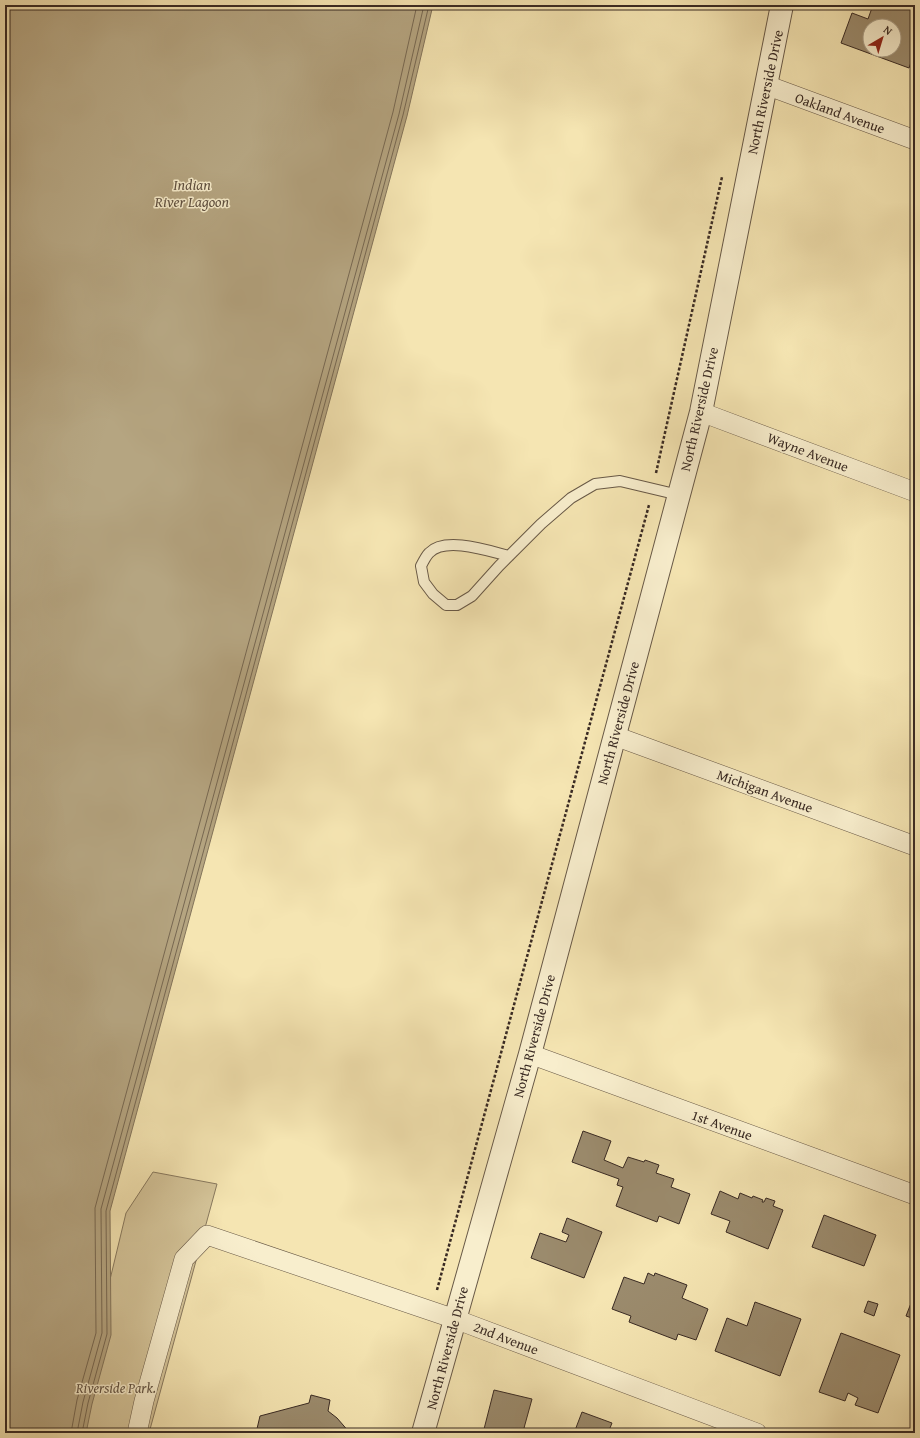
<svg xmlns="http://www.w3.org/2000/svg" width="920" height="1438" viewBox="0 0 920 1438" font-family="'Gentium Book Plus',serif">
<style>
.green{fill:#d5c59a;stroke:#87785e}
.water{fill:#b5a581;stroke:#83745b}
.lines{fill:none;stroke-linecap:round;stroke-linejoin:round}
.shore{stroke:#776852;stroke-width:1}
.building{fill:#9b8b6d;stroke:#392a23;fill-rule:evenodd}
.service-casing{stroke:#685947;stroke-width:12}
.minor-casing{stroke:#685947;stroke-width:20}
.tertiary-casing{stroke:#685947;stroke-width:24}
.path{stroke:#392a23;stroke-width:2.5;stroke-dasharray:3 2;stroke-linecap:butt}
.service{stroke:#f8eecd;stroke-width:10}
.minor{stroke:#f8eecd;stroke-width:19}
.tertiary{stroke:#f8eecd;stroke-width:22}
.labels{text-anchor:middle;stroke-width:3;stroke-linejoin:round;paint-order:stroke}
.street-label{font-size:14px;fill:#392a23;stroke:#f8eecd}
.park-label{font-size:14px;font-style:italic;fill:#605141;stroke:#f8eecd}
.water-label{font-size:15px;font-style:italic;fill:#5e4f3f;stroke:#f8eecd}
</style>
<rect width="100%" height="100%" fill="#f5e5b2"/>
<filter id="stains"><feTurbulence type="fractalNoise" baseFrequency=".005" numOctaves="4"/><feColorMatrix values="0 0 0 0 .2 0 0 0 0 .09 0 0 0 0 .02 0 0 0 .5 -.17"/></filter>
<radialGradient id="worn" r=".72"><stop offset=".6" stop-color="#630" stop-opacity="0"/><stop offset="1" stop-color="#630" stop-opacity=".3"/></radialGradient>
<!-- green -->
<path class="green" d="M153,1172L217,1184L149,1433H61L96,1338L126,1213Z"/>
<!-- water -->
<path class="water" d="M5,5H433L407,116L110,1211L111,1335L92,1404L86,1433H5Z"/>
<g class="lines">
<!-- shore -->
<path class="shore" d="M71,1433L77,1400L96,1333L95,1208L393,112L417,5
M77,1433L83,1402L102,1333L101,1209L399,114L424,5
M82,1433L88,1403L107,1334L106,1211L403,115L429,5"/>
</g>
<!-- building -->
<path class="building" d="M873,5H915V51L909,68L841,43L852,13L868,19ZM870,26H894V50H870Z
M583,1131L611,1141L604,1160L623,1168L628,1157L644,1162L645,1160L659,1165L656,1173L674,1179L671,1187L690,1194L679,1224L659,1216L657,1222L616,1206L623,1187L617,1185L619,1179L572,1162Z
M720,1191L738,1199L740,1193L752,1198L753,1196L763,1200L762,1202H764L766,1198L775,1201L773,1206L783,1210L768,1249L726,1232L730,1221L711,1214Z
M824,1215L876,1235L864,1266L812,1247Z
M567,1218L602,1232L584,1278L531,1258L540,1233L566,1242L569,1235L562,1232Z
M648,1273L654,1276L655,1273L687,1285L682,1298L708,1309L696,1340L678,1334L676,1340L629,1322L631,1316L612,1309L624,1277L644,1284Z
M915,1293V1319L906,1316Z
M868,1301L878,1304L874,1316L864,1312Z
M755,1302L801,1319L780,1376L715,1351L727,1318L747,1326Z
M841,1333L900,1355L878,1413L855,1405L858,1398L848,1393L845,1401L819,1392Z
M494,1390L532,1399L524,1428L540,1433H483Z
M311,1395L330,1400L328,1411L337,1418L350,1433H256L260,1416L309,1403Z
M582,1412L612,1423L608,1433H574Z"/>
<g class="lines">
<!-- service casing -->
<g class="service-casing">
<path id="service" d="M509,556C489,551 445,536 429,553C426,556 423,562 421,566L424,582L433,594L446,605H457L472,596L499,566L541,524L571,498L595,484L620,481L679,495"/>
</g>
<!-- minor casing -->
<g class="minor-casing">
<path id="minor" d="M766,85L915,140
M701,412L915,492
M615,736L915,846
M530,1054L915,1195
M137,1433L144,1401L184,1259L207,1235L455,1319L757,1433"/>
</g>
<!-- tertiary casing -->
<g class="tertiary-casing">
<path id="tertiary" d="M423,1433L530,1054L701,412L782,5"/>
</g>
<!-- path -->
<path class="path" d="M656,473L722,177
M437,1290L649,505"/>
<!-- service -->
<use href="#service" class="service"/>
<!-- minor -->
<use href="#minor" class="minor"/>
<!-- tertiary -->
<use href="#tertiary" class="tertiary"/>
</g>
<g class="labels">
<!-- street labels -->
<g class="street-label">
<text transform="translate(765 92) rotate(-78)" y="5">North Riverside Drive</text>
<text transform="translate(840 113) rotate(20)" y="5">Oakland Avenue</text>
<text transform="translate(699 409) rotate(-77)" y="5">North Riverside Drive</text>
<text transform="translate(808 452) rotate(21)" y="5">Wayne Avenue</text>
<text transform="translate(618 723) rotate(-75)" y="5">North Riverside Drive</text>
<text transform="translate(765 791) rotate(20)" y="5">Michigan Avenue</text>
<text transform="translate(534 1036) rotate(-75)" y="5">North Riverside Drive</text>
<text transform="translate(722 1125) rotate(20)" y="5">1st Avenue</text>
<text transform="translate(506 1338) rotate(21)" y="5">2nd Avenue</text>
<text transform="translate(447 1348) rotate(-75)" y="5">North Riverside Drive</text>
</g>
<!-- park labels -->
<g class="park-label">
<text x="116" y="1393">Riverside Park.</text>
</g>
<!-- water labels -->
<g class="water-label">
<text x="192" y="190">Indian<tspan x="192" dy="17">River Lagoon</tspan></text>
</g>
</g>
<!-- margin -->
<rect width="920" height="1438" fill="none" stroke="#f5e5b2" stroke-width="20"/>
<rect x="6" y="6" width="908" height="1426" fill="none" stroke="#392a23" stroke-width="2"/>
<rect x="10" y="10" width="900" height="1418" fill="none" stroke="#392a23"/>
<!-- north arrow -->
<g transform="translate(882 38) rotate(38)"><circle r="19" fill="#f8eecd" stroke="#aca089"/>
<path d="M0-3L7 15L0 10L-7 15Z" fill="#8f2418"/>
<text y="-6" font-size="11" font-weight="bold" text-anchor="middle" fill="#392a23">N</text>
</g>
<rect width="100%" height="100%" filter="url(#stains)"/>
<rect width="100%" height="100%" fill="url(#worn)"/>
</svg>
